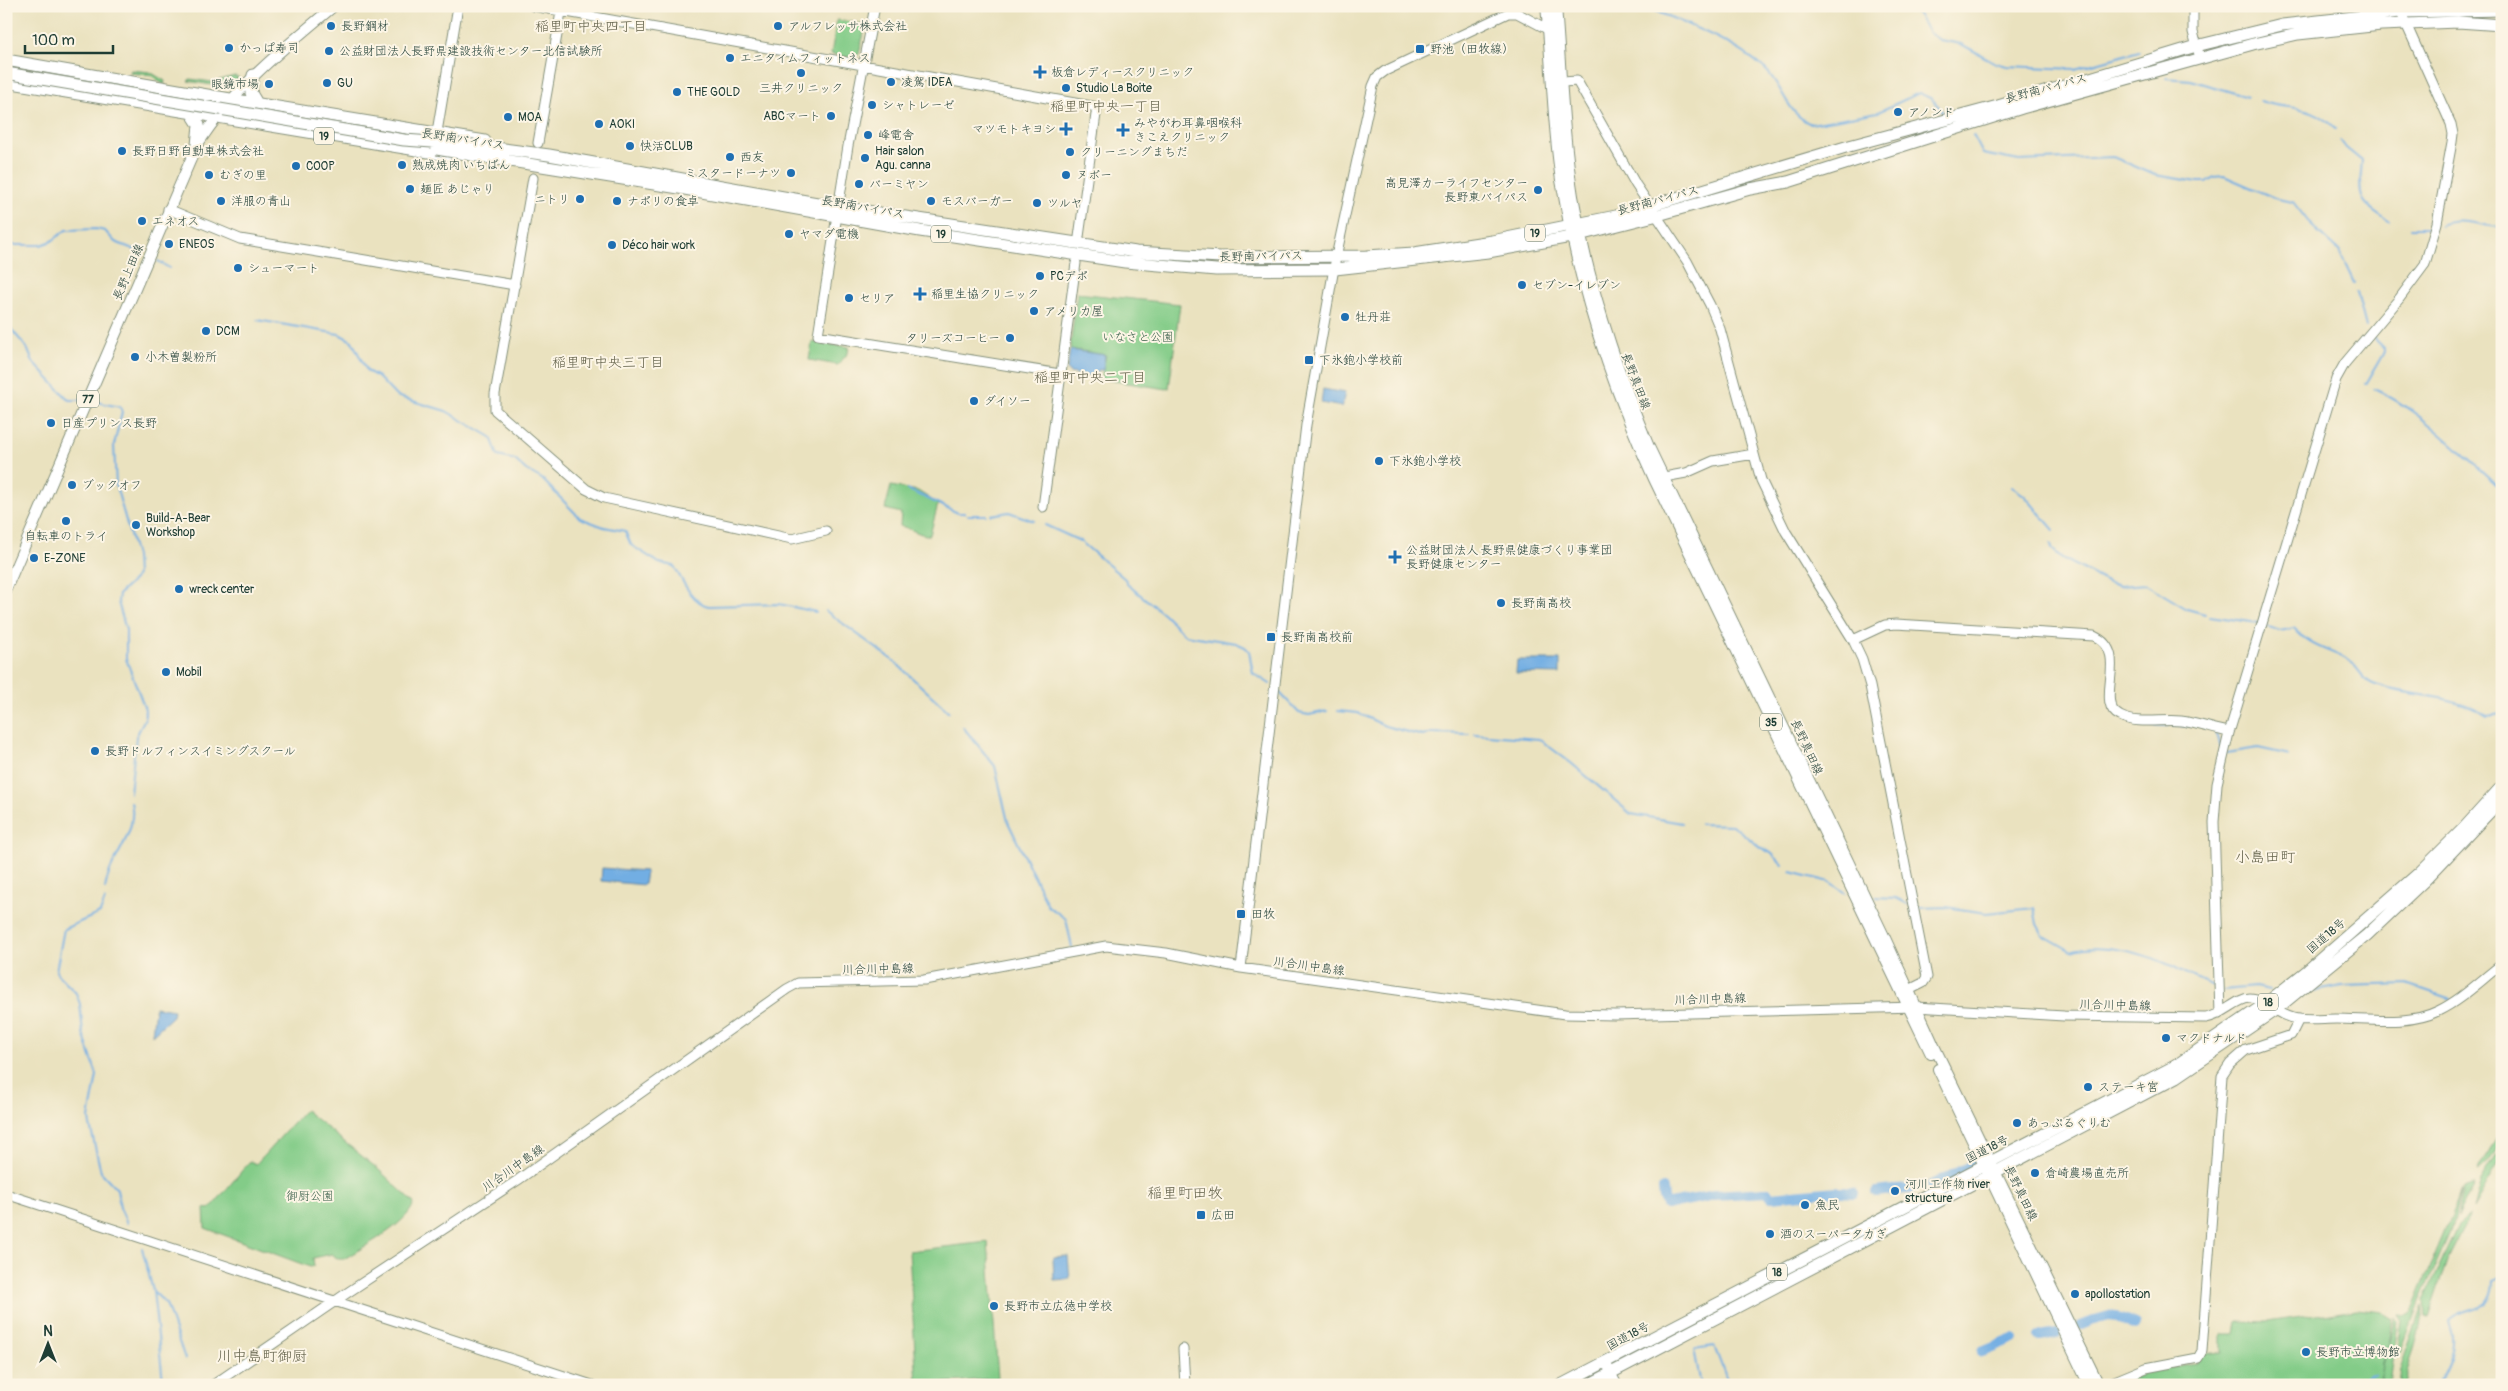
<svg xmlns="http://www.w3.org/2000/svg" width="2508" height="1391" viewBox="0 0 2508 1391" font-family="Pangolin,'Klee One',sans-serif">
<style>
.green{fill:#83cc88;stroke:#51845e}
.water{fill:#72aee3;stroke:#48768c}
.lines{fill:none;stroke-linecap:round;stroke-linejoin:round}
.stream{stroke:#72aee3;stroke-width:2}
.river{stroke:#72aee3;stroke-width:10}
.secondary-casing{stroke:#84907a;stroke-width:11}
.primary-casing{stroke:#84907a;stroke-width:12}
.highway-casing{stroke:#84907a;stroke-width:13}
.secondary{stroke:#fff;stroke-width:9}
.primary{stroke:#fff;stroke-width:10}
.highway{stroke:#fff;stroke-width:11}
.highway-bridge-casing{stroke:#84907a;stroke-width:13;stroke-linecap:butt}
.highway-bridge{stroke:#fff;stroke-width:11}
.poi-dot{fill:#1f6fb2;stroke:#fcf5e5;stroke-width:2}
.labels{text-anchor:middle;stroke-width:4;stroke-linejoin:round;paint-order:stroke}
.shield{fill:#fcf5e5;stroke:#617469;stroke-width:1}
.shield-label{font-size:11px;font-weight:bold;fill:#1f3d34}
.poi-label{font-size:12px;fill:#1f3d34;stroke:#fcf5e5;text-anchor:start}
.street-label{font-size:12px;fill:#1f3d34;stroke:#fcf5e5}
.park-label{font-size:12px;fill:#335a45;stroke:#fcf5e5}
.neighbourhood-label{font-size:14px;fill:#62614a;stroke:#fcf5e5}
.quarter-label{font-size:15px;fill:#62614a;stroke:#fcf5e5}
</style>
<rect width="100%" height="100%" fill="#fcf5e5"/>
<filter id="ink" filterUnits="userSpaceOnUse"><feTurbulence type="fractalNoise" baseFrequency=".02" numOctaves="2"/><feDisplacementMap in="SourceGraphic" scale="10" xChannelSelector="R" yChannelSelector="G"/><feConvolveMatrix kernelMatrix="1 2 1 2 8 2 1 2 1" color-interpolation-filters="sRGB"/></filter>
<filter id="wash" filterUnits="userSpaceOnUse"><feTurbulence type="fractalNoise" baseFrequency=".0096" numOctaves="4" result="noise"/><feDisplacementMap in="SourceGraphic" scale="20" xChannelSelector="R" yChannelSelector="G"/><feGaussianBlur stdDeviation="1.12" result="paint"/><feColorMatrix in="noise" values="0 0 0 0 0 0 0 0 0 0 0 0 0 0 0 0 0 1.4 0 .05"/><feComposite in="paint" operator="in"/></filter>
<g filter="url(#wash)">
<rect width="100%" height="100%" fill="#eae2bf"/>
<!-- green -->
<path class="green" d="M837,20L863,24L865,28L859,54L853,58L831,54Z
M131,70L150,72L165,81L164,85L151,75L130,73Z
M235,76L239,78L227,85L218,86L188,81L190,79L212,82Z
M1077,293L1180,304L1169,388L1167,389L1101,379L1106,355L1070,349Z
M812,342L849,347L848,353L838,365L809,360Z
M891,486L918,491L938,504L930,535C920,536 911,528 900,526L901,513L885,509Z
M305,1110L379,1170L414,1203C407,1225 364,1246 344,1259H338L332,1254L313,1258L314,1266L310,1267L205,1228L204,1208L210,1209L250,1161L256,1164Z
M2502,1129C2502,1142 2490,1165 2478,1171Z
M2502,1147V1158L2473,1209L2481,1180Z
M2474,1184L2457,1217L2464,1188Z
M2462,1190L2450,1232L2416,1310L2400,1354L2397,1355L2402,1320L2399,1314L2406,1315L2411,1312Z
M2469,1216L2449,1255L2428,1318L2425,1317L2424,1300L2459,1223Z
M988,1242L998,1378L917,1385L909,1251Z
M2422,1306C2423,1330 2409,1360 2404,1385H2398L2400,1369Z
M2357,1309L2381,1312L2393,1319L2379,1385H2115L2151,1369L2197,1363L2204,1354L2222,1352V1334H2235L2237,1321L2268,1322Z
M2396,1318L2398,1322L2390,1385H2381L2383,1362Z"/>
<!-- water -->
<path class="water" d="M1070,350L1105,355L1103,370H1098L1097,374H1092L1091,376L1069,373L1067,369Z
M1323,389L1345,393L1342,407L1321,403Z
M1517,660H1560V674L1516,673Z
M602,868L646,871L644,885L601,881Z
M155,1007L174,1010L173,1016L152,1035Z
M1068,1256L1070,1279L1054,1280L1053,1257Z"/>
<g class="lines">
<!-- stream -->
<path class="stream" d="M1644,6C1684,24 1729,38 1763,67C1783,84 1785,113 1811,124L1878,112L1919,93L1932,99L1943,112
M1907,6L1918,14L1929,33L1940,40L1961,44L1996,63L2007,66L2075,69L2139,51
M2166,78L2191,80L2248,97
M2260,101C2292,112 2309,101 2336,129
M1973,135L1983,154L2019,161L2113,157L2155,175L2197,182H2206L2214,177L2224,176L2277,199L2293,202L2311,225L2339,251L2354,283
M2340,140L2346,148L2362,161C2359,197 2356,201 2389,221
M2441,225C2461,216 2482,227 2502,227
M2411,228H2432
M6,245H41L52,241L66,230L96,229L105,231L115,242L141,252
M158,261L169,268
M2357,293L2366,327
M257,320L339,334L352,341L367,371L378,377L396,396L446,411L491,437L498,456L515,460L526,470L542,479L580,518L604,527L625,531L631,545L659,563L674,566C682,580 692,603 709,606L779,604L816,612
M6,323L27,348L33,362L69,400H80
M2366,384L2384,353V349L2373,338
M2374,389C2423,411 2461,454 2502,489
M92,401L120,407L122,412L114,445L116,486L136,556L137,574L135,579L119,594L118,602L126,630V659L145,709V718L136,737L130,793
M2012,487L2024,495L2054,530
M907,489L958,513H965
M968,515H986
M991,515L1009,512L1034,521
M1045,525L1080,541L1125,579L1127,584L1164,614L1185,635L1236,643L1245,647L1249,651L1253,673L1270,684
M2051,544L2052,549L2062,558L2109,583L2120,586L2146,584L2187,609L2205,614
M826,611L895,662L949,712
M2210,616L2258,623
M2266,626L2280,631L2294,628C2311,648 2325,648 2346,659C2359,665 2360,679 2373,684C2410,698 2455,693 2487,716L2502,714
M1279,692L1299,713L1309,715L1327,711
M1338,711L1358,713L1385,726L1423,736L1432,733L1469,734
M2151,725L2168,726
M2173,726H2188
M963,727L995,766L1008,822L1048,906L1066,919L1072,947
M2216,732L2221,748
M1475,734L1539,739L1571,763L1631,814L1682,823
M2227,753L2258,748L2285,754L2288,756
M1700,824L1732,825L1760,847L1771,853L1783,865
M1791,872L1830,882L1845,893
M105,889C109,857 139,835 131,802
M1876,897L1896,898L1908,904
M105,900L100,913L64,929L56,971L58,975L76,993L80,1004L83,1033L97,1075L89,1118L90,1125L101,1172L117,1189L120,1208L127,1223
M1919,908L1946,907L1987,913L2034,908L2037,924L2043,935L2071,951C2102,941 2143,953 2172,966C2186,973 2199,981 2214,986
M2224,990L2255,987L2269,990
M2315,991L2342,986L2407,984L2451,999
M142,1248L153,1291L163,1381
M153,1291L166,1304L185,1359
M1701,1385L1694,1349L1714,1346L1729,1385
M2359,1385L2368,1376L2374,1375
M2438,1385C2444,1370 2455,1354 2453,1337C2453,1332 2450,1327 2449,1321C2465,1305 2494,1316 2494,1280L2502,1276"/>
<!-- river -->
<path class="river" d="M1948,1177L1972,1165L1974,1158
M1931,1185L1943,1179
M1663,1189L1664,1198
M1895,1190L1911,1189
M1842,1192L1854,1193
M1877,1192L1893,1190
M1665,1201L1666,1205L1714,1195L1767,1192L1771,1197L1837,1191
M2119,1318L2135,1325
M2095,1320L2109,1316L2117,1317
M2081,1325L2094,1320
M2039,1337L2057,1334
M1982,1352L2014,1339"/>
</g>
</g>
<g filter="url(#ink)">
<g class="lines">
<!-- secondary casing -->
<g class="secondary-casing">
<path id="secondary" d="M533,6L1097,107L1079,237
M875,6L848,146L818,335L1060,374
M2193,6V32L2200,58
M1563,82L1577,81L1636,185L1687,261L1710,305L1720,329L1761,480L1786,532L1853,640L1862,659L1870,686L1927,977L1923,983L1909,990
M437,132L458,6
M538,143L561,12
M533,178L495,394V410L586,489L604,498L792,539L826,531
M168,209L240,239L515,285
M1659,478L1686,473L1713,461L1754,454
M1043,507L1076,263
M1853,640L1885,625L1896,624L2094,636C2132,653 2092,702 2120,716C2137,725 2162,719 2181,721C2197,723 2213,729 2229,732
M1241,968L1306,425L1336,257L1373,86L1377,77L1385,71L1508,13H1517L1549,30
M2220,1014L2214,822L2217,784L2229,733L2336,379L2345,363L2399,299L2425,264L2437,223L2452,142L2453,134L2451,124L2398,6
M6,1194L592,1385
M1183,1349L1185,1385
M1606,1363L1617,1385
M213,1385L347,1293L518,1180L787,989L798,983L924,980L1106,946L1166,953L1241,968L1565,1014L1615,1015L1916,1007L2064,1016L2206,1018C2224,1015 2237,998 2250,998C2264,998 2279,1017 2298,1019C2310,1021 2324,1019 2336,1019C2368,1019 2408,1026 2438,1011C2461,1000 2481,980 2502,964
M2105,1385L2146,1368L2198,1358L2202,1351L2222,1076L2230,1064L2246,1050L2291,1035L2299,1019"/>
</g>
<!-- primary casing -->
<g class="primary-casing">
<path id="primary" d="M1546,6C1552,64 1552,123 1561,180C1578,285 1610,383 1654,479L1931,1054
M1556,6C1561,69 1563,134 1573,196C1588,283 1615,365 1649,447L1885,938L1936,1050L2099,1385
M6,589L197,145C237,85 279,52 334,6
M1938,1069L2089,1385"/>
</g>
<!-- highway casing -->
<g class="highway-casing">
<path id="highway" d="M6,60L230,99L485,141
M253,75L251,93L257,103
M6,82L447,155
M192,114L199,125L197,145
M474,145L549,155L840,207L1136,252L1220,257L1367,256L1414,253L1492,241L1616,216L1849,146L1998,106L2196,46L2282,25L2400,12L2502,10
M472,155L679,188L920,231L1125,262L1216,270L1335,269L1488,252L1571,237L1658,215L1750,189L1788,182L2022,108L2253,44L2298,34L2381,25L2458,22L2502,25
M1561,1385L2175,1066L2265,1004L2308,970L2419,873L2464,828L2502,786
M1588,1385L2177,1077L2274,1011L2367,935L2425,880L2502,799"/>
</g>
<!-- secondary -->
<use href="#secondary" class="secondary"/>
<!-- primary -->
<use href="#primary" class="primary"/>
<!-- highway -->
<use href="#highway" class="highway"/>
<!-- highway-bridge casing -->
<g class="highway-bridge-casing">
<path id="highway-bridge" d="M6,73L404,140L474,145
M437,149L472,155"/>
</g>
<!-- highway-bridge -->
<use href="#highway-bridge" class="highway-bridge"/>
</g>
</g>
<!-- markers -->
<g class="poi-dot">
<circle cx="331" cy="26" r="5"/>
<circle cx="778" cy="26" r="5"/>
<circle cx="229" cy="48" r="5"/>
<rect x="1415" y="44" width="10" height="10" rx="2.5"/>
<circle cx="329" cy="51" r="5"/>
<circle cx="730" cy="58" r="5"/>
<path d="M1037.5 64.5h5v5h5v5h-5v5h-5v-5h-5v-5h5z"/>
<circle cx="801" cy="73" r="5"/>
<circle cx="891" cy="82" r="5"/>
<circle cx="327" cy="83" r="5"/>
<circle cx="269" cy="84" r="5"/>
<circle cx="1066" cy="88" r="5"/>
<circle cx="677" cy="92" r="5"/>
<circle cx="872" cy="105" r="5"/>
<circle cx="1898" cy="112" r="5"/>
<circle cx="831" cy="116" r="5"/>
<circle cx="508" cy="117" r="5"/>
<circle cx="599" cy="124" r="5"/>
<path d="M1063.5 121.5h5v5h5v5h-5v5h-5v-5h-5v-5h5z"/>
<path d="M1120.5 122.5h5v5h5v5h-5v5h-5v-5h-5v-5h5z"/>
<circle cx="868" cy="135" r="5"/>
<circle cx="630" cy="146" r="5"/>
<circle cx="122" cy="151" r="5"/>
<circle cx="1070" cy="152" r="5"/>
<circle cx="730" cy="157" r="5"/>
<circle cx="865" cy="158" r="5"/>
<circle cx="402" cy="165" r="5"/>
<circle cx="296" cy="166" r="5"/>
<circle cx="791" cy="173" r="5"/>
<circle cx="209" cy="175" r="5"/>
<circle cx="1066" cy="175" r="5"/>
<circle cx="859" cy="184" r="5"/>
<circle cx="410" cy="189" r="5"/>
<circle cx="1538" cy="190" r="5"/>
<circle cx="580" cy="199" r="5"/>
<circle cx="221" cy="201" r="5"/>
<circle cx="617" cy="201" r="5"/>
<circle cx="931" cy="201" r="5"/>
<circle cx="1037" cy="203" r="5"/>
<circle cx="142" cy="221" r="5"/>
<circle cx="789" cy="234" r="5"/>
<circle cx="169" cy="244" r="5"/>
<circle cx="612" cy="245" r="5"/>
<circle cx="238" cy="268" r="5"/>
<circle cx="1040" cy="276" r="5"/>
<circle cx="1522" cy="285" r="5"/>
<path d="M917.5 286.5h5v5h5v5h-5v5h-5v-5h-5v-5h5z"/>
<circle cx="849" cy="298" r="5"/>
<circle cx="1034" cy="311" r="5"/>
<circle cx="1345" cy="317" r="5"/>
<circle cx="206" cy="331" r="5"/>
<circle cx="1010" cy="338" r="5"/>
<circle cx="135" cy="357" r="5"/>
<rect x="1304" y="355" width="10" height="10" rx="2.5"/>
<circle cx="974" cy="401" r="5"/>
<circle cx="51" cy="423" r="5"/>
<circle cx="1379" cy="461" r="5"/>
<circle cx="72" cy="485" r="5"/>
<circle cx="66" cy="521" r="5"/>
<circle cx="136" cy="525" r="5"/>
<path d="M1392.5 549.5h5v5h5v5h-5v5h-5v-5h-5v-5h5z"/>
<circle cx="34" cy="558" r="5"/>
<circle cx="179" cy="589" r="5"/>
<circle cx="1501" cy="603" r="5"/>
<rect x="1266" y="632" width="10" height="10" rx="2.5"/>
<circle cx="166" cy="672" r="5"/>
<circle cx="95" cy="751" r="5"/>
<rect x="1236" y="909" width="10" height="10" rx="2.5"/>
<circle cx="2166" cy="1038" r="5"/>
<circle cx="2088" cy="1087" r="5"/>
<circle cx="2017" cy="1123" r="5"/>
<circle cx="2035" cy="1173" r="5"/>
<circle cx="1895" cy="1191" r="5"/>
<circle cx="1805" cy="1205" r="5"/>
<rect x="1196" y="1210" width="10" height="10" rx="2.5"/>
<circle cx="1770" cy="1234" r="5"/>
<circle cx="2075" cy="1294" r="5"/>
<circle cx="994" cy="1306" r="5"/>
<circle cx="2306" cy="1352" r="5"/>
</g>
<g class="labels">
<!-- shield labels -->
<g class="shield">
<rect x="314" y="127.5" width="20" height="17" rx="4"/>
<rect x="1525" y="224.5" width="20" height="17" rx="4"/>
<rect x="931" y="225.5" width="20" height="17" rx="4"/>
<rect x="77" y="390.5" width="22" height="17" rx="4"/>
<rect x="1760" y="713.5" width="22" height="17" rx="4"/>
<rect x="2258" y="993.5" width="20" height="17" rx="4"/>
<rect x="1767" y="1263.5" width="20" height="17" rx="4"/>
</g>
<g class="shield-label">
<text x="324" y="140">19</text>
<text x="1535" y="237">19</text>
<text x="941" y="238">19</text>
<text x="88" y="403">77</text>
<text x="1771" y="726">35</text>
<text x="2268" y="1006">18</text>
<text x="1777" y="1276">18</text>
</g>
<!-- poi labels -->
<g class="poi-label">
<text x="341" y="30">長野鋼材</text>
<text x="788" y="30">アルフレッサ株式会社</text>
<text x="239" y="52">かっぱ寿司</text>
<text x="1430" y="53">野池（田牧線）</text>
<text x="339" y="55">公益財団法人長野県建設技術センター北信試験所</text>
<text x="740" y="62">エニタイムフィットネス</text>
<text x="1051" y="76">板倉レディースクリニック</text>
<text x="901" y="86">凌駕 IDEA</text>
<text x="337" y="87">GU</text>
<text x="259" y="88" text-anchor="end">眼鏡市場</text>
<text x="801" y="92" text-anchor="middle">三井クリニック</text>
<text x="1076" y="92">Studio La Boite</text>
<text x="687" y="96">THE GOLD</text>
<text x="882" y="109">シャトレーゼ</text>
<text x="1908" y="116">アノンド</text>
<text x="821" y="120" text-anchor="end">ABCマート</text>
<text x="518" y="121">MOA</text>
<text x="1134" y="127">みやがわ耳鼻咽喉科<tspan x="1134" dy="14">きこえクリニック</tspan></text>
<text x="609" y="128">AOKI</text>
<text x="1056" y="133" text-anchor="end">マツモトキヨシ</text>
<text x="878" y="139">峰電舎</text>
<text x="640" y="150">快活CLUB</text>
<text x="132" y="155">長野日野自動車株式会社</text>
<text x="875" y="155">Hair salon<tspan x="875" dy="14">Agu. canna</tspan></text>
<text x="1080" y="156">クリーニングまちだ</text>
<text x="740" y="161">西友</text>
<text x="412" y="169">熟成焼肉 いちばん</text>
<text x="306" y="170">COOP</text>
<text x="781" y="177" text-anchor="end">ミスタードーナツ</text>
<text x="219" y="179">むぎの里</text>
<text x="1076" y="179">ヌボー</text>
<text x="1528" y="187" text-anchor="end">高見澤カーライフセンター<tspan x="1528" dy="14">長野東バイパス</tspan></text>
<text x="869" y="188">バーミヤン</text>
<text x="420" y="193">麺匠 あじゃり</text>
<text x="570" y="203" text-anchor="end">ニトリ</text>
<text x="231" y="205">洋服の青山</text>
<text x="627" y="205">ナポリの食卓</text>
<text x="941" y="205">モスバーガー</text>
<text x="1047" y="207">ツルヤ</text>
<text x="152" y="225">エネオス</text>
<text x="799" y="238">ヤマダ電機</text>
<text x="179" y="248">ENEOS</text>
<text x="622" y="249">Déco hair work</text>
<text x="248" y="272">シューマート</text>
<text x="1050" y="280">PCデポ</text>
<text x="1532" y="289">セブン-イレブン</text>
<text x="931" y="298">稲里生協クリニック</text>
<text x="859" y="302">セリア</text>
<text x="1044" y="315">アメリカ屋</text>
<text x="1355" y="321">牡丹荘</text>
<text x="216" y="335">DCM</text>
<text x="1000" y="342" text-anchor="end">タリーズコーヒー</text>
<text x="145" y="361">小木曽製粉所</text>
<text x="1319" y="364">下氷鉋小学校前</text>
<text x="984" y="405">ダイソー</text>
<text x="61" y="427">日産プリンス長野</text>
<text x="1389" y="465">下氷鉋小学校</text>
<text x="82" y="489">ブックオフ</text>
<text x="146" y="522">Build-A-Bear<tspan x="146" dy="14">Workshop</tspan></text>
<text x="66" y="540" text-anchor="middle">自転車のトライ</text>
<text x="1406" y="554">公益財団法人 長野県健康づくり事業団<tspan x="1406" dy="14">長野健康センター</tspan></text>
<text x="44" y="562">E-ZONE</text>
<text x="189" y="593">wreck center</text>
<text x="1511" y="607">長野南高校</text>
<text x="1281" y="641">長野南高校前</text>
<text x="176" y="676">Mobil</text>
<text x="105" y="755">長野ドルフィンスイミングスクール</text>
<text x="1251" y="918">田牧</text>
<text x="2176" y="1042">マクドナルド</text>
<text x="2098" y="1091">ステーキ宮</text>
<text x="2027" y="1127">あっぷるぐりむ</text>
<text x="2045" y="1177">倉崎農場直売所</text>
<text x="1905" y="1188">河川工作物 river<tspan x="1905" dy="14">structure</tspan></text>
<text x="1815" y="1209">魚民</text>
<text x="1211" y="1219">広田</text>
<text x="1780" y="1238">酒のスーパータカぎ</text>
<text x="2085" y="1298">apollostation</text>
<text x="1004" y="1310">長野市立広徳中学校</text>
<text x="2316" y="1356">長野市立博物館</text>
</g>
<!-- street labels -->
<g class="street-label">
<text transform="translate(2046 88) rotate(-15)" y="4">長野南バイパス</text>
<text transform="translate(463 139) rotate(9)" y="4">長野南バイパス</text>
<text transform="translate(1658 200) rotate(-15)" y="4">長野南バイパス</text>
<text transform="translate(863 207) rotate(10)" y="4">長野南バイパス</text>
<text transform="translate(1261 256) rotate(-1)" y="4">長野南バイパス</text>
<text transform="translate(128 272) rotate(-67)" y="4">長野上田線</text>
<text transform="translate(1636 381) rotate(69)" y="4">長野真田線</text>
<text transform="translate(1807 747) rotate(65)" y="4">長野真田線</text>
<text transform="translate(2326 936) rotate(-41)" y="4">国道18号</text>
<text transform="translate(1309 966) rotate(8)" y="4">川合川中島線</text>
<text transform="translate(878 969) rotate(-1)" y="4">川合川中島線</text>
<text transform="translate(1710 999) rotate(-2)" y="4">川合川中島線</text>
<text transform="translate(2115 1005) rotate(1)" y="4">川合川中島線</text>
<text transform="translate(1987 1149) rotate(-27)" y="4">国道18号</text>
<text transform="translate(513 1168) rotate(-35)" y="4">川合川中島線</text>
<text transform="translate(2021 1193) rotate(64)" y="4">長野真田線</text>
<text transform="translate(1628 1336) rotate(-28)" y="4">国道18号</text>
</g>
<!-- park labels -->
<g class="park-label">
<text x="1138" y="341">いなさと公園</text>
<text x="310" y="1200">御厨公園</text>
</g>
<!-- neighbourhood labels -->
<g class="neighbourhood-label">
<text x="591" y="31">稲里町中央四丁目</text>
<text x="1106" y="111">稲里町中央一丁目</text>
<text x="608" y="367">稲里町中央三丁目</text>
<text x="1090" y="382">稲里町中央二丁目</text>
</g>
<!-- quarter labels -->
<g class="quarter-label">
<text x="2265" y="862">小島田町</text>
<text x="1185" y="1198">稲里町田牧</text>
<text x="262" y="1361">川中島町御厨</text>
</g>
</g>
<!-- margin -->
<rect width="2508" height="1391" fill="none" stroke="#fcf5e5" stroke-width="25"/>
<!-- north arrow -->
<g transform="translate(48 1344)" stroke="#fcf5e5" stroke-width="4" paint-order="stroke">
<path d="M0-4L9 19L0 12L-9 19Z" fill="#1f3d34"/>
<text y="-8" font-size="14" font-weight="bold" text-anchor="middle" fill="#1f3d34">N</text>
</g>
<!-- scale -->
<path d="M25 45v8h88v-8" fill="none" stroke="#1f3d34" stroke-width="2.5"/>
<text x="32" y="45" font-size="15" fill="#1f3d34" stroke="#fcf5e5" stroke-width="4" paint-order="stroke">100 m</text>
</svg>
